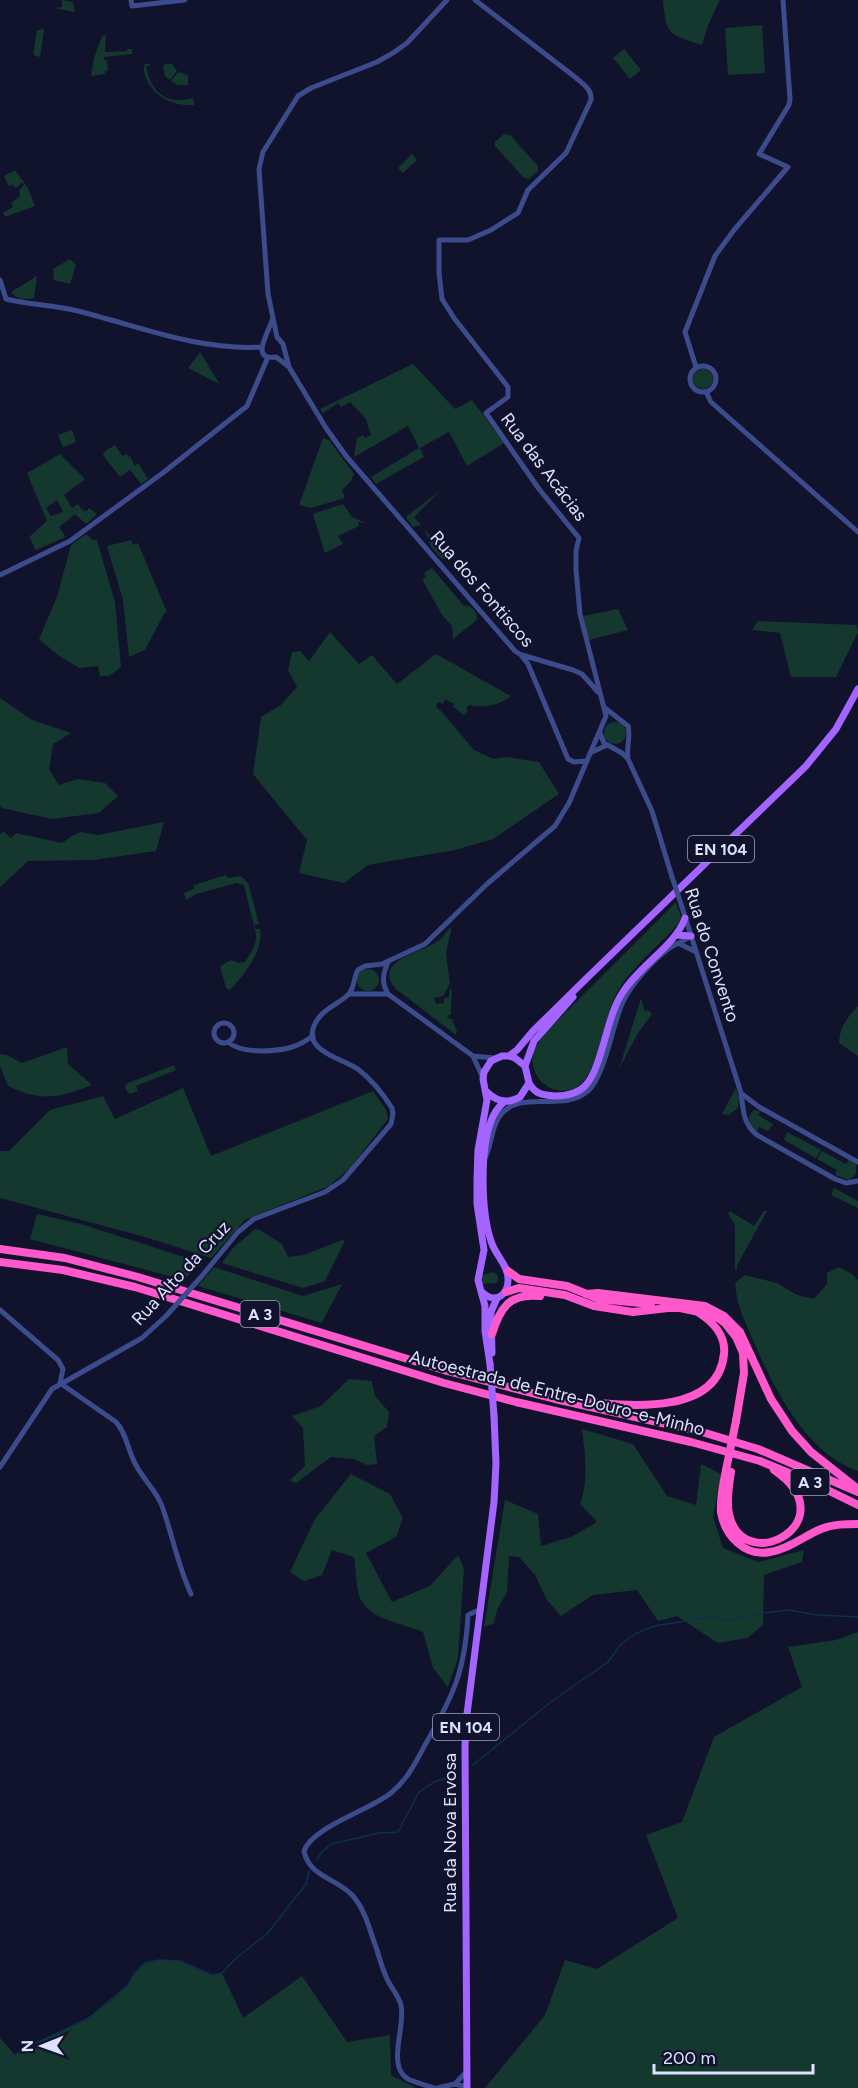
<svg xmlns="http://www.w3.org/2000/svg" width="858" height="2088" viewBox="0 0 858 2088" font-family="Figtree,sans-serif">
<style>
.green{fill:#14372e;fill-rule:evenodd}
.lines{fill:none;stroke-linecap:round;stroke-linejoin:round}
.stream{stroke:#0a314d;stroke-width:1.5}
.tertiary{stroke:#3c4b8c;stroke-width:5}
.primary{stroke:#a364ff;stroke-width:7}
.motorway{stroke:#ff58cd;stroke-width:8}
.tertiary-bridge{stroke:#3c4b8c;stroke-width:5}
.primary-bridge{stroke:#a364ff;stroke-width:7}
.motorway-bridge{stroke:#ff58cd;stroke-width:8}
.labels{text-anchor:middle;stroke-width:4.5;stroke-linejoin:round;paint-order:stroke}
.shield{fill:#11132d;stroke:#a0a3c0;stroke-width:1.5}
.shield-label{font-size:16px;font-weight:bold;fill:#dde1ff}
.street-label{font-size:18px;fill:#dde1ff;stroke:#11132d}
</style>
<rect width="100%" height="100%" fill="#11132d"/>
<!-- green -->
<path class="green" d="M62,0L73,2L75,12L54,8L62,7Z
M663,0H720L708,25L702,45C669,34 666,36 663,0Z
M762,25L765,73L728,75L725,28Z
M42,28L44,29L40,57L33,55L37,30H41Z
M106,35L105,52L127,51V49H132V54L104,57V60H107L108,71H105V74L91,76L94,58L102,36Z
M624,49L641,70L630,79L613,58Z
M145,64H151L146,67C152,94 167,105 193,98L194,105C173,106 155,98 146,78C144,72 143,70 145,64Z
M165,64H172L177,71L170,80L165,76L163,66Z
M178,72L188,75V85C180,85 177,86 171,81Z
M504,134L510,135L538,166V171L529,179L524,178L495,146V142Z
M412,154L417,160L403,173L398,168Z
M15,170L28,188L35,206L5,217L3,213L13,207L11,203L20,196L19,190L24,185L22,182L16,188L13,185L9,186L4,176Z
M70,259L76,265L70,284L54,280L53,269Z
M37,276L34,298C25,300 17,300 11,292Z
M200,352L219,383V384L188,368Z
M413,364L455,409L472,400L504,443L467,466L449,432L420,448L424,457L376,484L371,477L419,448L408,426L354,457L357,438L363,435L365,438L371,435L366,419L350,402L341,407L338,403L323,413L320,409Z
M693 379a10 10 0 1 1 20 0a10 10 0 1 1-20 0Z
M72,430L76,442L63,447L58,435Z
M323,438L329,440L354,474L350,482L342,490L345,498L311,508L299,505Z
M115,445L122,456L127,454L128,457L130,456L135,466L138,463L148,479L141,484L130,470L120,477L103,455L105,451Z
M60,454L85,479L64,495L72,508L78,504L82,510L87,511L89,508L97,514L86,524L75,514L59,527L66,537L36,550L29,537L47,521L27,473ZM57,500L63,512L51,516L46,508Z
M441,490L414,517L421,525L413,527L407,519V516Z
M343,504L352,517L366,523L358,522L359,526L338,536L343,544L325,553L313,515L315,513Z
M425,530L443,551L442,552L445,559H442L431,547Z
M86,534L93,540H97L115,602L121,667L109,676H100L98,666L80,668L59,656L39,639L57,597L71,545Z
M131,540L133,545L138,543L167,612L164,614L145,650L129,657L123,600L107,546Z
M432,568L464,606H469C475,610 477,613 477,620L453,639L452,626L442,615L422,579L426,577L424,573Z
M618,609L628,630L589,640L583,616Z
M758,621L857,625L858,632L836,677H791L780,633L752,630Z
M330,632L359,664L372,655L397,684L436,654L511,696C501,705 482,709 469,705L466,709L468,711L464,715L453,707L454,704L445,699L443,704L438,702L436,707L441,711L474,750L493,759L506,757L539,762L559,794L493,839L455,850L368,865L344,883L299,873L307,840L253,774L261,717L281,705L297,687L288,670L292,652L300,651L309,661Z
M0,698L32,720L71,733L53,744L49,769L59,785L78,779L105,783L118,796L99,813L52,819L2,808L0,806Z
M604 733a11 11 0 1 1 22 0a11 11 0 1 1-22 0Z
M164,822L156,851L93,860L28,861L0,887V834L3,831L11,838L16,833L62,843L72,836L81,832L98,835Z
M226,875L227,878L241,876L248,883L259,924L254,925L256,929H260C264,950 244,975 230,990L226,988L220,966L231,960L239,963L245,962C251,952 259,942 255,930L244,885L237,883L196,894L186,900L184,893L194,889V885Z
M676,902L681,917L678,924C661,944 625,973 615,997C604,1022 601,1058 585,1079C563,1108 520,1078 536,1046C539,1041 543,1036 547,1031Z
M450,927L451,930L446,953L450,984L443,996L434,998L436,1004L444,1003V998L449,997V991L451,988C453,997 450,1005 451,1015H447L449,1019H452L457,1031L456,1035L396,989C372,963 417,953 433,944C441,940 445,934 450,927Z
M357 980a11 11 0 1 1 22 0a11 11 0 1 1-22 0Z
M641,998L645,1011L648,1010L652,1014L638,1033L619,1069Z
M858,1006V1056L839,1043C840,1026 847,1018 858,1006Z
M67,1047L68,1064L92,1085C58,1098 42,1102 8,1086L0,1066V1054L7,1055L22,1063Z
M174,1065L176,1070L136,1086L138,1091L130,1094L126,1090L125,1086L128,1083Z
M183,1088L211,1156L373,1091L386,1110L388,1119L350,1168L329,1186L245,1220L211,1258L145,1237L0,1198V1151H9L50,1110L103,1096L115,1119Z
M736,1088L739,1098L738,1108L729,1115L722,1114Z
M753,1110L761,1111L758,1115L773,1124L768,1131L759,1127L757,1132L751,1126L749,1117Z
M787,1132L821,1150L816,1158L784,1140Z
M822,1151L846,1164L849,1159L856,1164V1174L849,1180L835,1175L837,1170L817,1159Z
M834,1188L858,1201V1208L831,1195Z
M730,1211L754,1226L764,1211H767L737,1265V1270H735V1225L728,1214Z
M37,1214L81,1224L203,1263L185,1278L173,1277L30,1239Z
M255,1229L260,1230L282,1244L288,1257L304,1255L342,1240L345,1241L325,1281L303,1288L222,1263L233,1248Z
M214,1267L303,1296L342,1284L322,1323L198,1286Z
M839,1267L852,1274L858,1280V1471C806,1454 773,1387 753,1340C744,1319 737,1307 735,1283L745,1275L777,1283L797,1295L814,1299L827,1284V1273Z
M494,1272L498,1276L497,1283L482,1284V1275Z
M349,1379L372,1381L375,1396L389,1412L387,1427L374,1436L377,1464L367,1465L353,1459L331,1457L296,1483L290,1480L305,1466L303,1428L292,1416L321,1406Z
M582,1429L633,1444L667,1496L696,1505L701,1464L721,1474L713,1517L723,1548L758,1562L804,1550L802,1562L764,1575L763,1625L747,1638L718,1643L677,1616L658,1621L637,1590L593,1595L561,1616L547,1600L535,1575L519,1557L509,1556L507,1592L497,1610L494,1623L484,1627L505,1500L538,1514L541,1546L571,1537L597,1522L580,1504C589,1479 585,1456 582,1429Z
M351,1474L390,1494L403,1518L396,1537L366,1553L392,1602L430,1586L458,1555L464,1568L458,1658L448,1687L433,1668L423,1632C402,1623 373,1621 361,1600C356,1591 356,1568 354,1557L332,1550L322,1575L304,1581L290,1572L315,1519Z
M858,1632V2088H485L545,2015L565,1960L597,1969L678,1918L646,1835L682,1822L714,1737L802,1687L788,1647L836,1640Z
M159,1960L180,1961L212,1975L222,1973L243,2018L302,1976L347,2042L390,2035L391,2075L416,2088H0V2038L15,2055C43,2035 78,2028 104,2006C112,2000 122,1992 128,1984C140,1968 138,1964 159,1960Z"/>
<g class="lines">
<!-- stream -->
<path class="stream" d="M473,1765L552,1701L608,1662L621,1644L635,1634L654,1626L710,1617L730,1620L761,1613L788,1610L817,1615L858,1617
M317,1860L321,1853L331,1844L379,1833L398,1832L419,1792L434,1782L458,1775
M0,2066L19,2052L89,2018L128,1985L134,1974L145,1963L159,1960L180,1961L212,1975L222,1973L235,1959L267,1934L306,1884L309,1871"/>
<!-- tertiary -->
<path class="tertiary" d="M131,0L132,6L185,0
M447,0L407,43L393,53L377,62L311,88L298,96L263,152L259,169L268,294L277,337L283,344L289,367L326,428L346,456L515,651L521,655L528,664L568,759L574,762L586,761
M0,280L6,299C30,305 55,305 78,311C138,326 198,351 262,347
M272,320C269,332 249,361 276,357L289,367
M690 379a13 13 0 1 1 26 0a13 13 0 1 1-26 0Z
M696,367L685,332L715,256L734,230L788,167L759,154L789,105L790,99L783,0
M706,392L711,402L858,532
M0,575L70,541L164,472L247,406L268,357
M522,655L573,670L582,674L598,692
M605,708L628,726C631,737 626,747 628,758
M600,733L604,743L622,753L628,759L652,811L672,877
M590,753L607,745
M682,907L741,1093C743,1109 743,1124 757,1135L835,1179L846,1183L858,1181
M680,944L696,952
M388,962C383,974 381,982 388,994L473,1056L494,1058
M349,994H388
M214 1033a10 10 0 1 1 20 0a10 10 0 1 1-20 0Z
M228,1042C241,1054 276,1052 292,1047C300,1045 307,1040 313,1036
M473,1056L482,1076
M742,1094L759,1107L858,1162
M486,1156C492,1143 491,1129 499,1117C520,1087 562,1114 588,1091C605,1076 612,1025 623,1002C631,984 655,958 671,947C678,943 684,941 691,936
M201,1277L238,1232L254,1219L325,1192L343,1180L391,1124L393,1114L392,1108C383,1094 372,1080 359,1070C343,1058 299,1051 316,1022C322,1010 338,1004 348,995C355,988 353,978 358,970L365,966L382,964L425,944L487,884L555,826L569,803L606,716L580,614L576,570V551L579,538L539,489L486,413L508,397V387L454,318L442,299L439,273V240H468L491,230L518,213L528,190L566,153L591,100C592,89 583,84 575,77L475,0
M0,1310L58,1360L63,1369L60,1383
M60,1383L116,1422C126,1433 127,1446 133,1459C140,1477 156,1489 162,1506C173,1537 177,1563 191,1594
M0,1467L52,1389L142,1338L167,1315
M455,2084L466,2072
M434,2088C426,2085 416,2083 408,2079C386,2066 406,2027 401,2005C399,1997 392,1988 388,1981C383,1971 380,1960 377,1950C370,1932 366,1911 353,1896C337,1878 309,1877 304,1851C312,1827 370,1810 391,1793C407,1780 416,1762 425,1745C453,1696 465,1672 468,1615L479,1610
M437,2088L455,2084L467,2087"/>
<!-- primary -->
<path class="primary" d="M676,935L691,936
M509,1056L517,1050L533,1031L590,975L806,766L836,729L858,689
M525,1066L534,1041L573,997
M529,1083C535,1094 542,1095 555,1096C566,1096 577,1094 585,1086C603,1067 606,1016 623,992C639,966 676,945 685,918
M487,1092C497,1102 508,1104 520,1097L529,1083L525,1066L515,1058L509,1056H502L491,1061L484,1072L483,1079L487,1100L478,1150L477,1178V1204L484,1250L478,1280L485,1306V1331L490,1364
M482,1292C495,1305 509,1295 508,1278C508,1265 495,1255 491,1241C481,1212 480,1150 491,1121C494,1113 498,1107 504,1102
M492,1353L491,1312L497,1298
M467,2088L465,1746L467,1714L494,1502L496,1464L494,1416"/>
<!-- motorway -->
<path class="motorway" d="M0,1249L65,1258L138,1277L447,1371L555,1399L702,1432L758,1449L858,1492
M0,1262L63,1270L135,1287L444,1383L516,1402L691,1442L760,1461L813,1483L858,1505
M508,1271L519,1279L567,1286L599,1299L651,1304
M506,1292L519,1288L565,1295L594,1306L633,1312L668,1308H680L709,1314L718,1318L725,1323L736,1337L743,1353L744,1373L736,1421
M586,1294L598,1293L705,1306L724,1316L740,1332L771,1399L792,1431L811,1452L858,1489
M492,1334C500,1308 509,1293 540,1296
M588,1402C631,1406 718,1415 724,1354C726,1336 713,1322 699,1313
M726,1470C723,1484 720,1498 721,1512C725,1536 745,1557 770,1552C789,1549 804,1536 821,1529C833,1524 846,1524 858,1524
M731,1472C729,1485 726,1500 729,1514C743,1579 849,1521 774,1470"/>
<!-- tertiary-bridge -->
<path class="tertiary-bridge" d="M672,877L682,907
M167,1315L201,1277"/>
<!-- primary-bridge -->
<path class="primary-bridge" d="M490,1364L494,1416"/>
<!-- motorway-bridge -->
<path class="motorway-bridge" d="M726,1470L736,1421"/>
</g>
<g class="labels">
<!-- shield labels -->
<g class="shield">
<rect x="688" y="836" width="66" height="26" rx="4.5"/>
<rect x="240.5" y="1301" width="39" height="26" rx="4.5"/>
<rect x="790.5" y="1469" width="39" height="26" rx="4.5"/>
<rect x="433" y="1714" width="66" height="26" rx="4.5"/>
</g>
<g class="shield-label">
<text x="721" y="855">EN 104</text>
<text x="260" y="1320">A 3</text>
<text x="810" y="1488">A 3</text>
<text x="466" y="1733">EN 104</text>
</g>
<!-- street labels -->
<g class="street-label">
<text transform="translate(544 467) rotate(53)" y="6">Rua das Acácias</text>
<text transform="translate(482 589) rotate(49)" y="6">Rua dos Fontiscos</text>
<text transform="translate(712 955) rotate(72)" y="6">Rua do Convento</text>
<text transform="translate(181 1273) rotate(-47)" y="6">Rua Alto da Cruz</text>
<text transform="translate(557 1393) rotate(14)" y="6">Autoestrada de Entre-Douro-e-Minho</text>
<text transform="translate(450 1833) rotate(-90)" y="6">Rua da Nova Ervosa</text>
</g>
</g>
<!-- north arrow -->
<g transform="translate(42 2046) rotate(269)" stroke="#11132d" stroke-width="4.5" paint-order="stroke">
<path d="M0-4.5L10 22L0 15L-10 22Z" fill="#dde1ff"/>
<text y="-9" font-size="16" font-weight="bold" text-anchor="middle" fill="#dde1ff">N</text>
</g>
<!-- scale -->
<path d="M654 2064v9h159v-9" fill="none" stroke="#dde1ff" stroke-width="3"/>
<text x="663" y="2064" font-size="18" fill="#dde1ff" stroke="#11132d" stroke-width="4.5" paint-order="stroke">200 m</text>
</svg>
